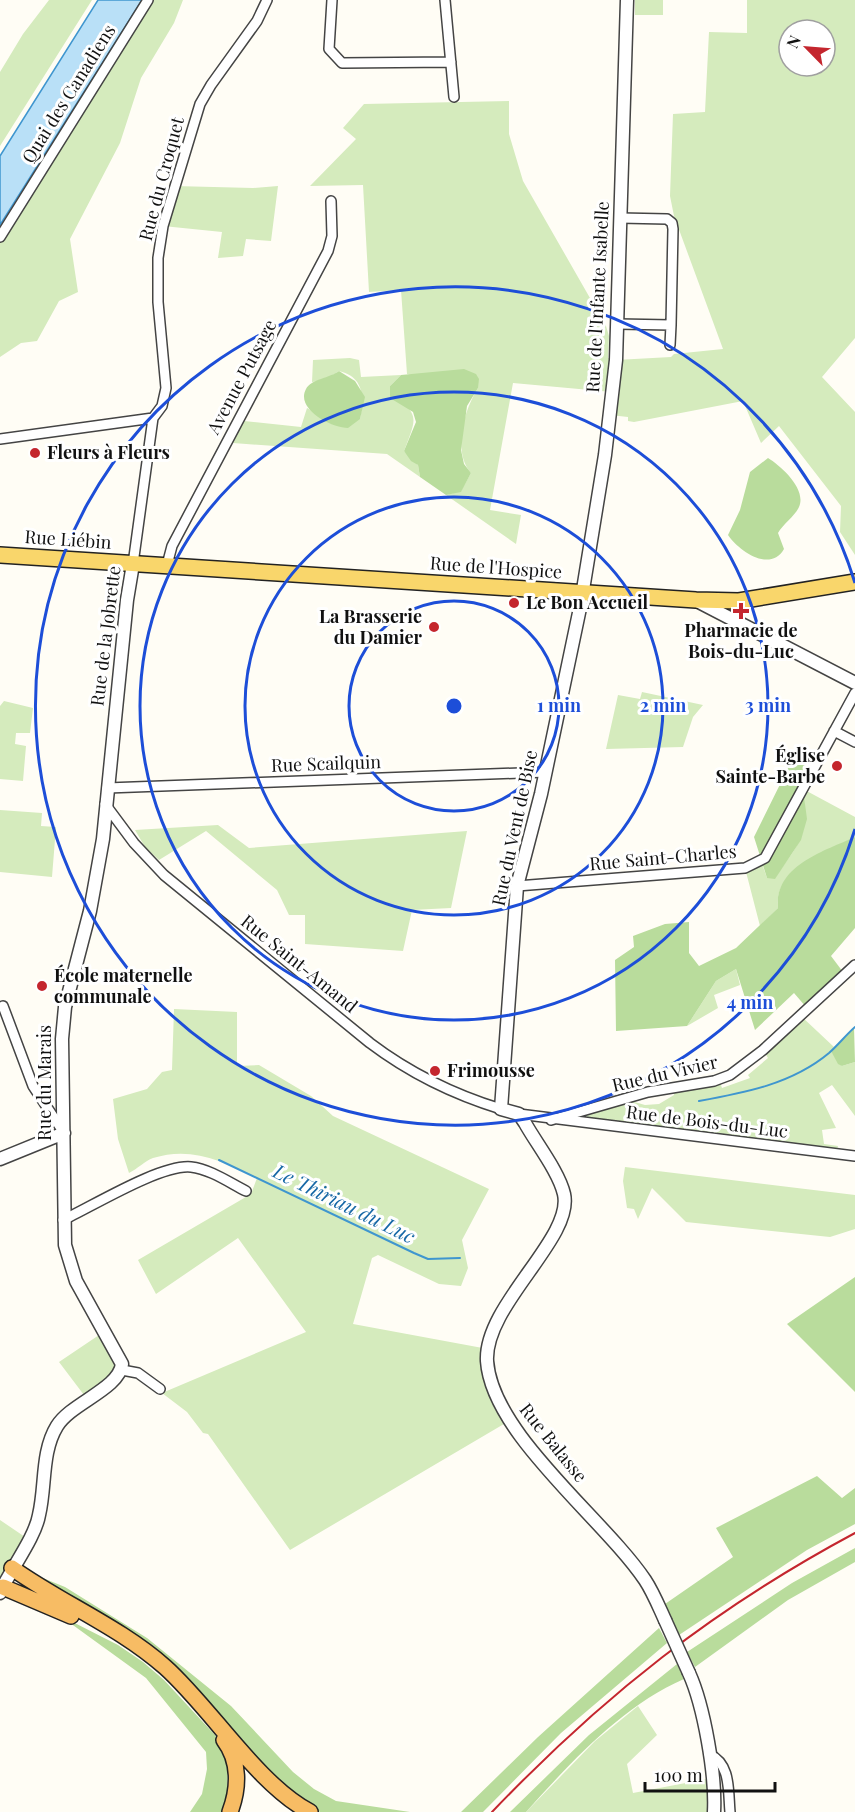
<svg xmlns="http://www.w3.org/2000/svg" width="855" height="1812" viewBox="0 0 855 1812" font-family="'Playfair Display',serif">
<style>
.green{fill:#d5ebbd;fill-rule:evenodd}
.forest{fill:#b9dc9c}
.water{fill:#b9e0f7;stroke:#3f96cf;stroke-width:1.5}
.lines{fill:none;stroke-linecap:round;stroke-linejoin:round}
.stream{stroke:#3f96cf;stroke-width:2}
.minor-casing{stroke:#444;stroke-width:12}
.tertiary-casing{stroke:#444;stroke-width:15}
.primary-casing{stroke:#222;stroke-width:18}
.trunk-casing{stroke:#222;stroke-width:18}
.minor{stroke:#fff;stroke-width:9}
.tertiary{stroke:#fff;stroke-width:12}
.primary{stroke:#f9d66b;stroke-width:15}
.trunk{stroke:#f7bc64;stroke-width:15}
.rail{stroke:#c4262e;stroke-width:2}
.tertiary-bridge-casing{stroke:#444;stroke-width:15;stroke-linecap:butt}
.tertiary-bridge{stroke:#fff;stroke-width:12}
.ring{fill:none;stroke:#1d4ed8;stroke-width:3}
.poi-dot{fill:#c4262e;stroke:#fff;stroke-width:2}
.labels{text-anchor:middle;stroke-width:6;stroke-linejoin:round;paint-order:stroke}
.street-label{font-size:18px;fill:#111;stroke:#fff}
.poi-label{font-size:18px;font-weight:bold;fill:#111;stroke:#fff;text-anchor:start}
.water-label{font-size:20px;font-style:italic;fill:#1768a6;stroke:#fff}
.centre{fill:#1d4ed8;stroke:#fff;stroke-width:3}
.ring-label{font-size:18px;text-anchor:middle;font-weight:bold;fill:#1d4ed8;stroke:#fff;stroke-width:6;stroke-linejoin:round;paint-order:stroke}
</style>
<rect width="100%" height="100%" fill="#fffdf5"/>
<!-- green -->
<path class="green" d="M49,0H92L0,146V72L23,34Z
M148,0H183L174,23L141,78L120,143L70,239L78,292L59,301L37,341L21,343L0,357V237Z
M635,0H663V15H635Z
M747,0H855V338L822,377L855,412V555L840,532L841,506L779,426L761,443L743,401L634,422L628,421V417L610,415L612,392L513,383L490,510L521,515L516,544L446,495L461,491L471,473C452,451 464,410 478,388L407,374L401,290L369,292L363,185L310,186L356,139L343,128L364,104L509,101V134L523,181L606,326L609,336L608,358L616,360L671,357L674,354L723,349L674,216L670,196L673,114L705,112L709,32L747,33ZM789,30H825V66H789Z
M174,186L253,188L278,186L271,241L246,239L243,256L218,258L222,232L163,226Z
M350,358L359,360L361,377L401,375L390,386C416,419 420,410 404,451L418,465L420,477L387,454L233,443L244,421L301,427L307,408L316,413L360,419C364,399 365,377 339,371L325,380L312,382L313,360Z
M642,692L703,705L693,717L683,747L606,749L618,695L640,699Z
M4,701L33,708L30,733H16L15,744L26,746L23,781L0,779V706Z
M803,789L855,817V837C825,853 774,867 778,908L760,926L745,868L761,861L767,878H775C801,840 809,837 803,789Z
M0,810L42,813L41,826L56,827L52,877L0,872Z
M218,825L249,848L467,831L451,908L412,910L403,951L305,944V915H289L277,890L206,831L159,860L145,847L135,830Z
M736,969L740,985L714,995L718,1008L687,1026L716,981Z
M174,1009L237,1012V1066L259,1065L311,1096L333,1116L489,1189L462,1240L468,1268L461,1286L439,1284L378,1255L372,1258L353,1324L488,1349L509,1421L290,1550L208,1434L203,1433L187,1412L162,1393L306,1332L238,1238L156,1294L138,1260L251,1194L257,1178C223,1161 191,1146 153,1158C145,1161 137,1169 129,1173L118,1139L113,1099L147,1089L162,1072L172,1070Z
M801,1016L834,1047L831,1051L842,1066L855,1062V1116L832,1085L819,1093L836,1128L822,1130L824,1144L838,1146L836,1154L582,1118L584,1114L624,1099L645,1105L659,1104L674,1095L673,1088L719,1079L722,1088L750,1078L748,1075L768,1058L763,1050Z
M625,1167L855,1195V1229L830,1237L686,1222L652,1188L638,1219L634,1209L627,1208L623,1181Z
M105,1331L122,1364L87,1399L59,1362Z
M0,1520L28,1539L0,1593Z
M638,1706L657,1735L627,1764L633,1793L712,1778L707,1796V1812H526L595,1741Z"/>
<!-- forest -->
<path class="forest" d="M464,369L476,374L479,379L478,388L467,406L461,450L464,464L471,473L461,492L446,495L420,477L418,465L411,461L404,451L416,422L413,412L390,398V386L401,375Z
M339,371L355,381L365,397L360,419L348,428C332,428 295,409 306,389C311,379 330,378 339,371Z
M768,458C781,466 807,489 799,507C795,516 783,524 778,533L784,549C770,573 739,551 728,535L740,510L750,472Z
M796,752L816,764L803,789L807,819L801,840L775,879L767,878L754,837Z
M855,837V928L831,956L843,972L806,1007L794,993L755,1030L736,969L716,981L687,1026L616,1031L615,960L634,947L633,936L665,924L689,922V953L699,966L736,948L778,908C774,866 824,851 855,837Z
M854,1028L855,1062L842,1066L838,1064L831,1051Z
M855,1277V1392L787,1324Z
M817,1476L842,1498L855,1488V1524L807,1550L679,1635L665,1604L733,1557L716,1528Z
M855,1548V1562L788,1600L695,1667L687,1652L792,1583Z
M28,1572L65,1587L147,1638L231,1706L293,1772L314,1789L336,1801L410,1812H320L305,1803L280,1785L177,1674Z
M59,1615L118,1645L143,1662L164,1680L215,1735L228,1759L227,1799L222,1812H190L202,1794L207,1769L206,1752L146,1678Z
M659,1628L667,1643L561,1733L483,1812H461L538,1737Z
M677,1664L684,1679C622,1706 571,1762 526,1812H510L589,1735Z"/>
<!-- water -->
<path class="water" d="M98,0H142L0,225V156Z"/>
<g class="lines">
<!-- stream -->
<path class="stream" d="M699,1101C744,1093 792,1084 829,1053C838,1045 846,1035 855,1027
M219,1160L414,1253L428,1259L460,1258"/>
<!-- minor casing -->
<g class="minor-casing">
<path id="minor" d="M332,0L329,49L342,63L451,62
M445,0L454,97
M0,237L148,0
M618,324L671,325L673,229L672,223L667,219L620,218
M670,345L671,325
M0,439L153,418
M133,564L153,418L162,406L166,388L158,302V258L163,226L200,104L211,85L257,21L267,0
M167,565L172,546L328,251L332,236L331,201
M834,731L855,742
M107,788L546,772
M105,804L134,843L164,875L370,1043C411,1074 452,1094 501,1109
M517,886L745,868L765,858L855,693
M3,1006L33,1086L64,1133
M519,1114L855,1156
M551,1120L648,1092L714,1081L730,1075L763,1050L855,965
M63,1220C93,1206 161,1164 191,1167C210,1169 230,1183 246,1191
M122,1370L138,1373L160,1389
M709,1754C731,1764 728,1790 730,1812"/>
</g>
<!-- tertiary casing -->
<g class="tertiary-casing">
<path id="tertiary" d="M627,0L616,360L605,455L580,608L541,794L517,886L501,1109L519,1114L525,1123C536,1143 559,1172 564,1194C574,1238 484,1305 487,1361C492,1434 603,1518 645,1580C653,1592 659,1607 665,1620
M697,601L855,683
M0,1159L64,1133
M0,1593C10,1570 35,1538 39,1515C46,1486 41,1452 57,1426C71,1403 119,1389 122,1364L76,1281L65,1245L62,1039L65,1007L90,911L103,839L127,600L133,564
M689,1673C704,1706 716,1775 714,1812"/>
</g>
<!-- primary casing -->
<g class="primary-casing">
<path id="primary" d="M0,555L696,600L739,601L855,582"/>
</g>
<!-- trunk casing -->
<g class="trunk-casing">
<path id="trunk" d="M12,1568C61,1603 120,1627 165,1667C211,1708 257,1784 310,1812
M3,1587L71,1616
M224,1740C240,1761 239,1788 230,1812"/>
</g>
<!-- minor -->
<use href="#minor" class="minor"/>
<!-- tertiary -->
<use href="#tertiary" class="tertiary"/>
<!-- primary -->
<use href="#primary" class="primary"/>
<!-- trunk -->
<use href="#trunk" class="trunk"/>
<!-- rail -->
<path class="rail" d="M492,1812C603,1696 713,1609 855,1533"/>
<!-- tertiary-bridge casing -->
<g class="tertiary-bridge-casing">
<path id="tertiary-bridge" d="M665,1620L689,1673"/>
</g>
<!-- tertiary-bridge -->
<use href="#tertiary-bridge" class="tertiary-bridge"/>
</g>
<!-- distance rings -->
<g class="ring">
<circle cx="454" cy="706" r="105"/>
<circle cx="454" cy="706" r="209"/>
<circle cx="454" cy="706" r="314"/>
<path d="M855 829A419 419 0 1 1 855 583"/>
</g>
<!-- markers -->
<g class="poi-dot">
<circle cx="35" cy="453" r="6"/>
<circle cx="514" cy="603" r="6"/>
<path d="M738 602h6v6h6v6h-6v6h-6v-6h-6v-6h6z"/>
<circle cx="434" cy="627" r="6"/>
<circle cx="837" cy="766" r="6"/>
<circle cx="42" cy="986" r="6"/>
<circle cx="435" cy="1071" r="6"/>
</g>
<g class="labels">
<!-- street labels -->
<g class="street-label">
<text transform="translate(69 94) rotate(-58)" y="6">Quai des Canadiens</text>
<text transform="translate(162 179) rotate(-75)" y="6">Rue du Croquet</text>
<text transform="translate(598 297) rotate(-87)" y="6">Rue de l'Infante Isabelle</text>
<text transform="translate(242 377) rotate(-62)" y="6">Avenue Putsage</text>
<text transform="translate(68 540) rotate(4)" y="6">Rue Liébin</text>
<text transform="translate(496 568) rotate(4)" y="6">Rue de l'Hospice</text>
<text transform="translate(106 636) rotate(-83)" y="6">Rue de la Jobrette</text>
<text transform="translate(326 764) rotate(-2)" y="6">Rue Scailquin</text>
<text transform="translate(515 828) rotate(-78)" y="6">Rue du Vent de Bise</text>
<text transform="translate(663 858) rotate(-5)" y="6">Rue Saint-Charles</text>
<text transform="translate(299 964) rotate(39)" y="6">Rue Saint-Amand</text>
<text transform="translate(665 1074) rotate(-13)" y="6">Rue du Vivier</text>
<text transform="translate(45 1083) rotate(-90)" y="6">Rue du Marais</text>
<text transform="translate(707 1122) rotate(7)" y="6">Rue de Bois-du-Luc</text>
<text transform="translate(553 1443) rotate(51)" y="6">Rue Balasse</text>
</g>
<!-- poi labels -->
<g class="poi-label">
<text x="47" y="459">Fleurs à Fleurs</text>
<text x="526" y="609">Le Bon Accueil</text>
<text x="422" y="623" text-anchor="end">La Brasserie<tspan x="422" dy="21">du Damier</tspan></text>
<text x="741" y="637" text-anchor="middle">Pharmacie de<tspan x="741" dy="21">Bois-du-Luc</tspan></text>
<text x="825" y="762" text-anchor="end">Église<tspan x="825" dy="21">Sainte-Barbe</tspan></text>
<text x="54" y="982">École maternelle<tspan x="54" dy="21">communale</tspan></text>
<text x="447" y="1077">Frimousse</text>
</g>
<!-- water labels -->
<g class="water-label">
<text transform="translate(344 1204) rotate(26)" y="7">Le Thiriau du Luc</text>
</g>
</g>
<circle cx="454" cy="706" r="9" class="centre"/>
<g class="ring-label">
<text x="559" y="712">1 min</text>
<text x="663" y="712">2 min</text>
<text x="768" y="712">3 min</text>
<text x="750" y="1009">4 min</text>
</g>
<!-- north arrow -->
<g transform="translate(807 48) rotate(295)"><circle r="28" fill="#ffffff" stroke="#a0a0a0" stroke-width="1.5"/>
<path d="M0-4.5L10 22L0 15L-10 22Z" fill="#c4262e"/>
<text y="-9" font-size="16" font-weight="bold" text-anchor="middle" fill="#111111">N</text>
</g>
<!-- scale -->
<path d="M645 1782v9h130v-9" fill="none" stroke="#111111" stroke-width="3"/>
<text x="654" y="1782" font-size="18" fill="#111111" stroke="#ffffff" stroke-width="4.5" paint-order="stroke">100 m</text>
</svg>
